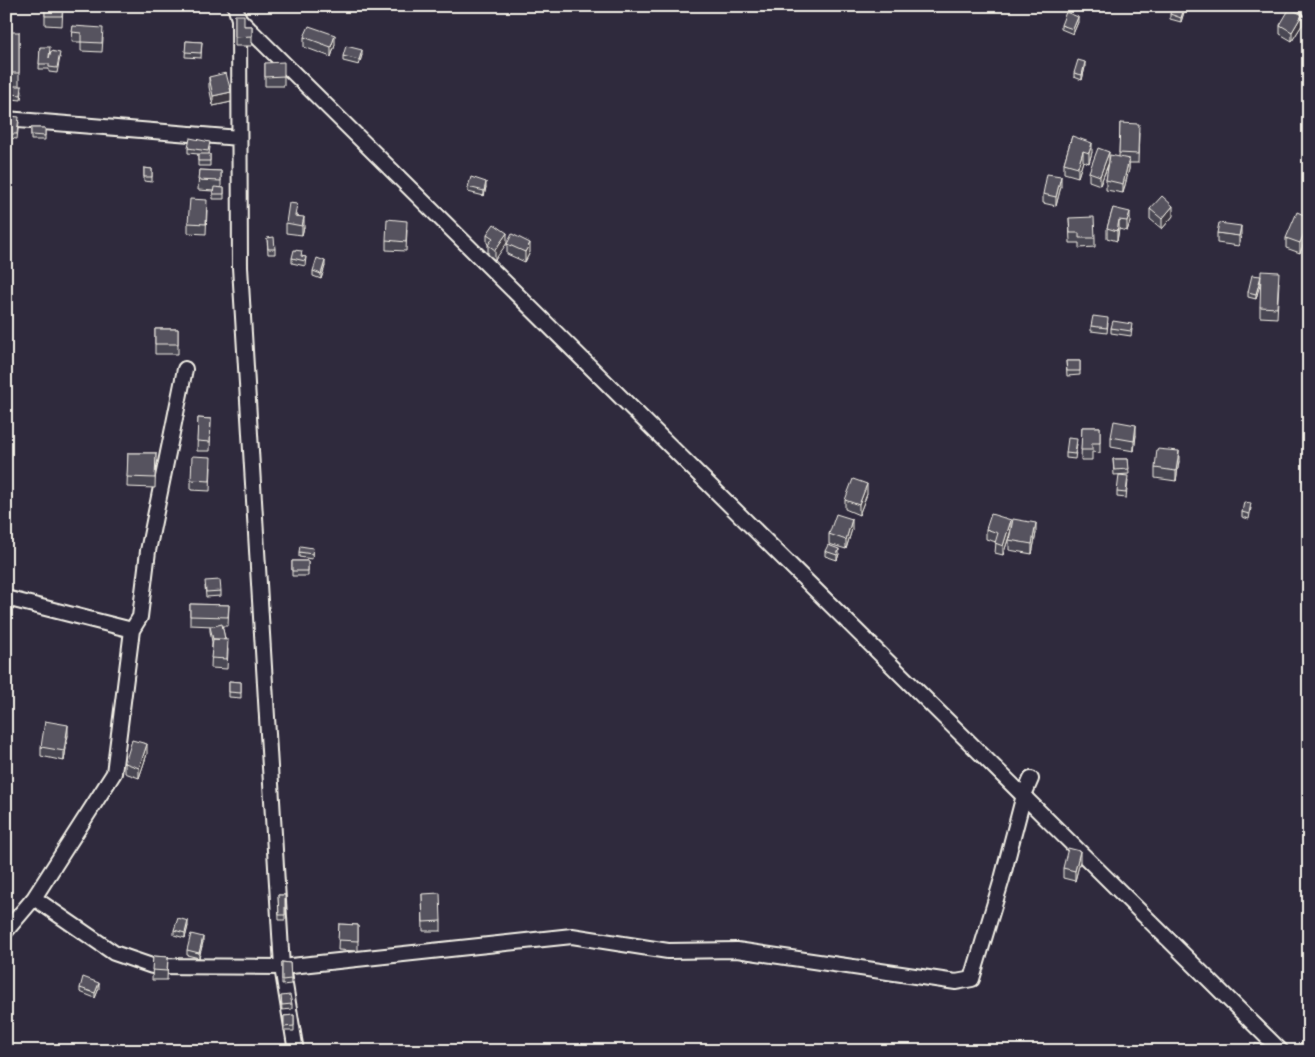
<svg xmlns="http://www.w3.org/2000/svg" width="1315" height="1057" viewBox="0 0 1315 1057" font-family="Mynerve,sans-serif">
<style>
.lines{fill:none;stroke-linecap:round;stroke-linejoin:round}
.minor-casing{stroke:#f4f1e8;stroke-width:18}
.minor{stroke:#2f2a3d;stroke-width:14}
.wall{fill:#4a4752;stroke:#f4f1e8}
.shaded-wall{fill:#3c3942;stroke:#f4f1e8}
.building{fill:#56525f;stroke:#f4f1e8}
</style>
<rect width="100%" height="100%" fill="#2f2a3d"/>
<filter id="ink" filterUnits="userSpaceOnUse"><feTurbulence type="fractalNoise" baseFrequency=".02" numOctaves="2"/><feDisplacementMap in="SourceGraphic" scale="10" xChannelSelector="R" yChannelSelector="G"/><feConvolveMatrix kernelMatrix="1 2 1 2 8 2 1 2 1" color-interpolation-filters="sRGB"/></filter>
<g filter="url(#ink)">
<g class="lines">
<!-- minor casing -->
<g class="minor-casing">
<path id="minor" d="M235,6L239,19L240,267L282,967L296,1051
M1306,6L1309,10
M239,19L1281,1051
M6,119L239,138
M6,598L132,630
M34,898L114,953L152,966L282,967L572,936L668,951L737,950L956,982L972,979L1002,879L1024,795L1031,779
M6,931L34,898L114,773L132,630L140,617L148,551L185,369"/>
</g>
<!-- minor -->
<use href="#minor" class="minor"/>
</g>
<!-- wall -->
<path class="wall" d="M45,6H63L62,26L45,25Z
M163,6H175L174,11L163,10Z
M1184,12L1181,22L1170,19V14Z
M235,15L244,26H252V46H235Z
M1078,22L1073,34L1061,29V25Z
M1280,25H1302L1292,41L1280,34Z
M73,26L103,38L102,52L81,51V42H72Z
M19,32V86L22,91L21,100L12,99L13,88H11V102H6V39H9Z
M304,37L335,45L331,57L304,47Z
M186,41L202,42L201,58L185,57Z
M40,47L50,58L60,57L57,73L49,72V69H39Z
M362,55L359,65L343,61V56Z
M265,63L284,76V86H265Z
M1085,67L1082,80L1074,77V73Z
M209,77L231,102L213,106L209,87Z
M19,122L17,139L9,138V134Z
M1120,123L1139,133L1138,163H1129V169L1123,193L1106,190V180L1109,163L1100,185L1089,181V172L1119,157Z
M31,128H45V140H31Z
M1072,136L1092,152L1089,163L1083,161L1078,177L1064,173V163Z
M210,147L209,154H210V166H198V154L188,153V148Z
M144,168L152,169V182L144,181Z
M199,170L221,171V188H224V199H213V191L198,190Z
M1061,186L1056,206L1043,203V194Z
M468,187H486L484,196L468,192Z
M1113,208L1130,222L1127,231L1119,229L1117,241L1107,238V228Z
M1150,209L1173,216L1162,229L1150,219Z
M207,210L206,234L188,233V223Z
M297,214V216L304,227L302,235L286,233V223Z
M1309,217V231L1300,253L1286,248V238Z
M1069,218L1095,238V247L1079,248V243H1070Z
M407,230L406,251L386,250V240Z
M507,233L495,260L488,254V244L487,243V234Z
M1217,233L1241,236L1239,246L1217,243Z
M267,238L275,249V254H268Z
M507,244L530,252L525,262L507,254Z
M302,257H306L305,266L292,263V258Z
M325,266L321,279L313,276V271Z
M1261,276L1256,299L1248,297V292Z
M1279,282L1277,318L1260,317V307Z
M1108,323L1107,333L1091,331V326Z
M1111,328L1132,329L1131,336L1111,333Z
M155,329H178V354H155Z
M1066,361H1080V375L1067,376Z
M198,418L211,419L210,451H197Z
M1082,427H1100V453L1092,452V460H1081Z
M1136,435L1134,451L1111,447V437Z
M1077,444L1075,459L1066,458V453Z
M128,453H156L155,488L127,487Z
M1113,459H1128L1129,474L1114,475Z
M1179,461L1176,481L1155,478V468Z
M211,467L210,491L191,490V480Z
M1128,481L1126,498L1117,497V492Z
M867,494L859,515L845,509V500Z
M1251,508L1249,519L1242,517V512Z
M852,529L846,549L829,544V534Z
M986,529H1011L1036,533L1032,554L1009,550V540L1011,531L1003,555L995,553L996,542L986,539Z
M825,551L839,554L837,560L825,556Z
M299,552L313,553L312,559L299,557Z
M292,561H308V576H292Z
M205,586L221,591V596L206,597Z
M190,604L229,605L228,626H222L228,650L227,669L211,668L212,642L210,631V627L213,626L190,625Z
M229,681L241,682V698L229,697Z
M68,735L64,761L41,756V747Z
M147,754L139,778L125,773V763Z
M1080,861L1075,881L1063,878V868Z
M422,894L441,921V931H423Z
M278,895H285V920H279Z
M339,924L358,925V951L338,950Z
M188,926L185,938L174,935V930Z
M203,942L199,958L187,955V950Z
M153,956L168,957L167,980H152Z
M282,962L290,963L291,984L282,985Z
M80,988H99L95,998L80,992Z
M281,996L292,1004V1009L282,1010Z
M294,1015V1031H284V1016Z"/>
<!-- shaded-wall -->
<path class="shaded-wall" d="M1184,8V12L1181,22V18Z
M1302,15V25L1292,41V32Z
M1078,17V22L1073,34V29Z
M335,35V45L331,57V47Z
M362,50V55L359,65V60Z
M1085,62V67L1082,80V75Z
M231,92V102L213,106V96Z
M1092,143V152L1089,163V153Z
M1083,151V161L1078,177V167Z
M1109,152V162L1100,185V176Z
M1129,159V169L1123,193V184Z
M1061,176V186L1056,206V197Z
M486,182V187L484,196V191Z
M1173,206V216L1162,229V219Z
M1130,212V222L1127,231V221Z
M304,217V227L302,235V226Z
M1119,220V229L1117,241V231Z
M1309,222V231L1300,253V243Z
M1241,226V236L1239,246V236Z
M507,233V243L495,260V250Z
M530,243V252L525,262V252Z
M325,261V266L321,279V274Z
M1261,276V281L1256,299V294Z
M1136,425V435L1134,451V441Z
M1179,451V461L1176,481V471Z
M867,484V494L859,515V505Z
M852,519V529L846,549V540Z
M1011,520V530L1003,555V546Z
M1036,523V533L1032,554V544Z
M839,549V554L837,560V555Z
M68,725V735L64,761V751Z
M147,744V754L139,778V768Z
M1080,851V861L1075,881V871Z
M188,921V926L185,938V933Z
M203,937V942L199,958V953Z
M99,983V988L95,998V993Z"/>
<!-- building -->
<path class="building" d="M45,6H63L62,16H45Z
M1172,6H1180L1184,8L1181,18L1170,14Z
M1290,8L1302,15L1292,32L1280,25Z
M1066,12L1078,17L1073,29L1061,25Z
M235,15H244V26H252V36L235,37Z
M73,26L103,28L102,43L81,42V33L72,32Z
M309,26L335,35L331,47L304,37Z
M9,32H19V73H11V88H6V39H9Z
M186,41L202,42L201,53L185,52Z
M346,46L362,50L359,60L343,56Z
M40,47H50L49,58L51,51L60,53L57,68L49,67V64H39Z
M1078,60L1085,62L1082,75L1074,73Z
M284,62V76L265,77V63Z
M226,73L231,92L213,96L209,77Z
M13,86H22L21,95L12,94Z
M11,116L19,117L17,134H9Z
M1120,123L1139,124L1138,154L1119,153Z
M31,128H45V136L31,135Z
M1072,136L1092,143L1089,153L1083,151L1078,167L1064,163Z
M190,138L210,142L208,151L188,148Z
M1098,148L1109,152L1100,176L1089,172Z
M198,154H210V161H198Z
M1110,155L1129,159L1123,184L1106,180Z
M144,168L152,169V177H144Z
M199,170L221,171V181L198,180Z
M1047,174L1061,176L1056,197L1043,194Z
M471,177L486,182L484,191L468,187Z
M214,187L224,188V194H213Z
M1162,196L1173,206L1162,219L1150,209Z
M190,199L207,200L206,224L188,223Z
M289,203L297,204L295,216L304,217L302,226L286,223Z
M1113,208L1130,212L1127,221L1119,220L1117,231L1107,228Z
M1297,212L1309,217V222L1300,243L1286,238Z
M1094,217L1095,238H1079V233H1070L1069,218Z
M387,219L407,221L406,242L386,240Z
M1219,223L1241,226L1239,236L1217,233Z
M494,224L507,233L495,250L488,245L493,238L487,234Z
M512,234L530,243L525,252L507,244Z
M274,237L275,249H268L267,238Z
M294,250L302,251L301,256L306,257L305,261L292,258Z
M317,258L325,261L321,274L313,271Z
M1261,271L1279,272L1277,308L1260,307Z
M1252,275L1261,276L1256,294L1248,292Z
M1093,316L1108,318L1107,328L1091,326Z
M1113,321L1132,324L1131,331L1111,328Z
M155,329H178V344H155Z
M1066,361H1080V371H1067Z
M198,418L211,419L210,442L197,441Z
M1114,421L1136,425L1134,441L1111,437Z
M1082,427H1100V443H1092V450H1081Z
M1068,438L1077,439L1075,454L1066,453Z
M1157,449L1179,451L1176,471L1155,468Z
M128,453H156L155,478L127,477Z
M192,456L211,457L210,481L191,480Z
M1113,459H1128L1129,469L1114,470Z
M1119,475L1128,476L1126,493L1117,492Z
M853,479L867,484L859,505L845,500Z
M1244,502L1251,503L1249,514L1242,512Z
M836,514L852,519L846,540L829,534Z
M991,514L1011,520L1003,546L995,543L998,533L986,529Z
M1013,519L1036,523L1032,544L1009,540Z
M828,545L839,549L837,555L825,551Z
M300,546L313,548L312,554L299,552Z
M292,561H308V571H292Z
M220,580L221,591L206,592L205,581Z
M190,604L229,605L228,617L190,616Z
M222,624L225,639H213L210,627Z
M213,639L228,640L227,659L211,658Z
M229,681L241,682V693L229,692Z
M45,721L68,725L64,751L41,747Z
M132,740L147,744L139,768L125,763Z
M1068,848L1080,851L1075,871L1063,868Z
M440,893L441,921L423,922L422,894Z
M278,895H285V915H279Z
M178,918L188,921L185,933L174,930Z
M339,924L358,925V941L338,940Z
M191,934L203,937L199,953L187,950Z
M153,956L168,957L167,971L152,970Z
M282,962L290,963L291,979L282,980Z
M83,977L99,983L95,993L80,988Z
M290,995L292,1004L282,1005L281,996Z
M294,1015V1026L284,1027V1016Z
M1255,1044L1271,1046L1270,1051H1253Z
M315,1049H326V1051H315Z"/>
</g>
<!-- margin -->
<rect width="1315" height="1057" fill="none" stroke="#2f2a3d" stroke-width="25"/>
<rect x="12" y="12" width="1290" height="1032" fill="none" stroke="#f4f1e8" stroke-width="2" filter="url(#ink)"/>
</svg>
